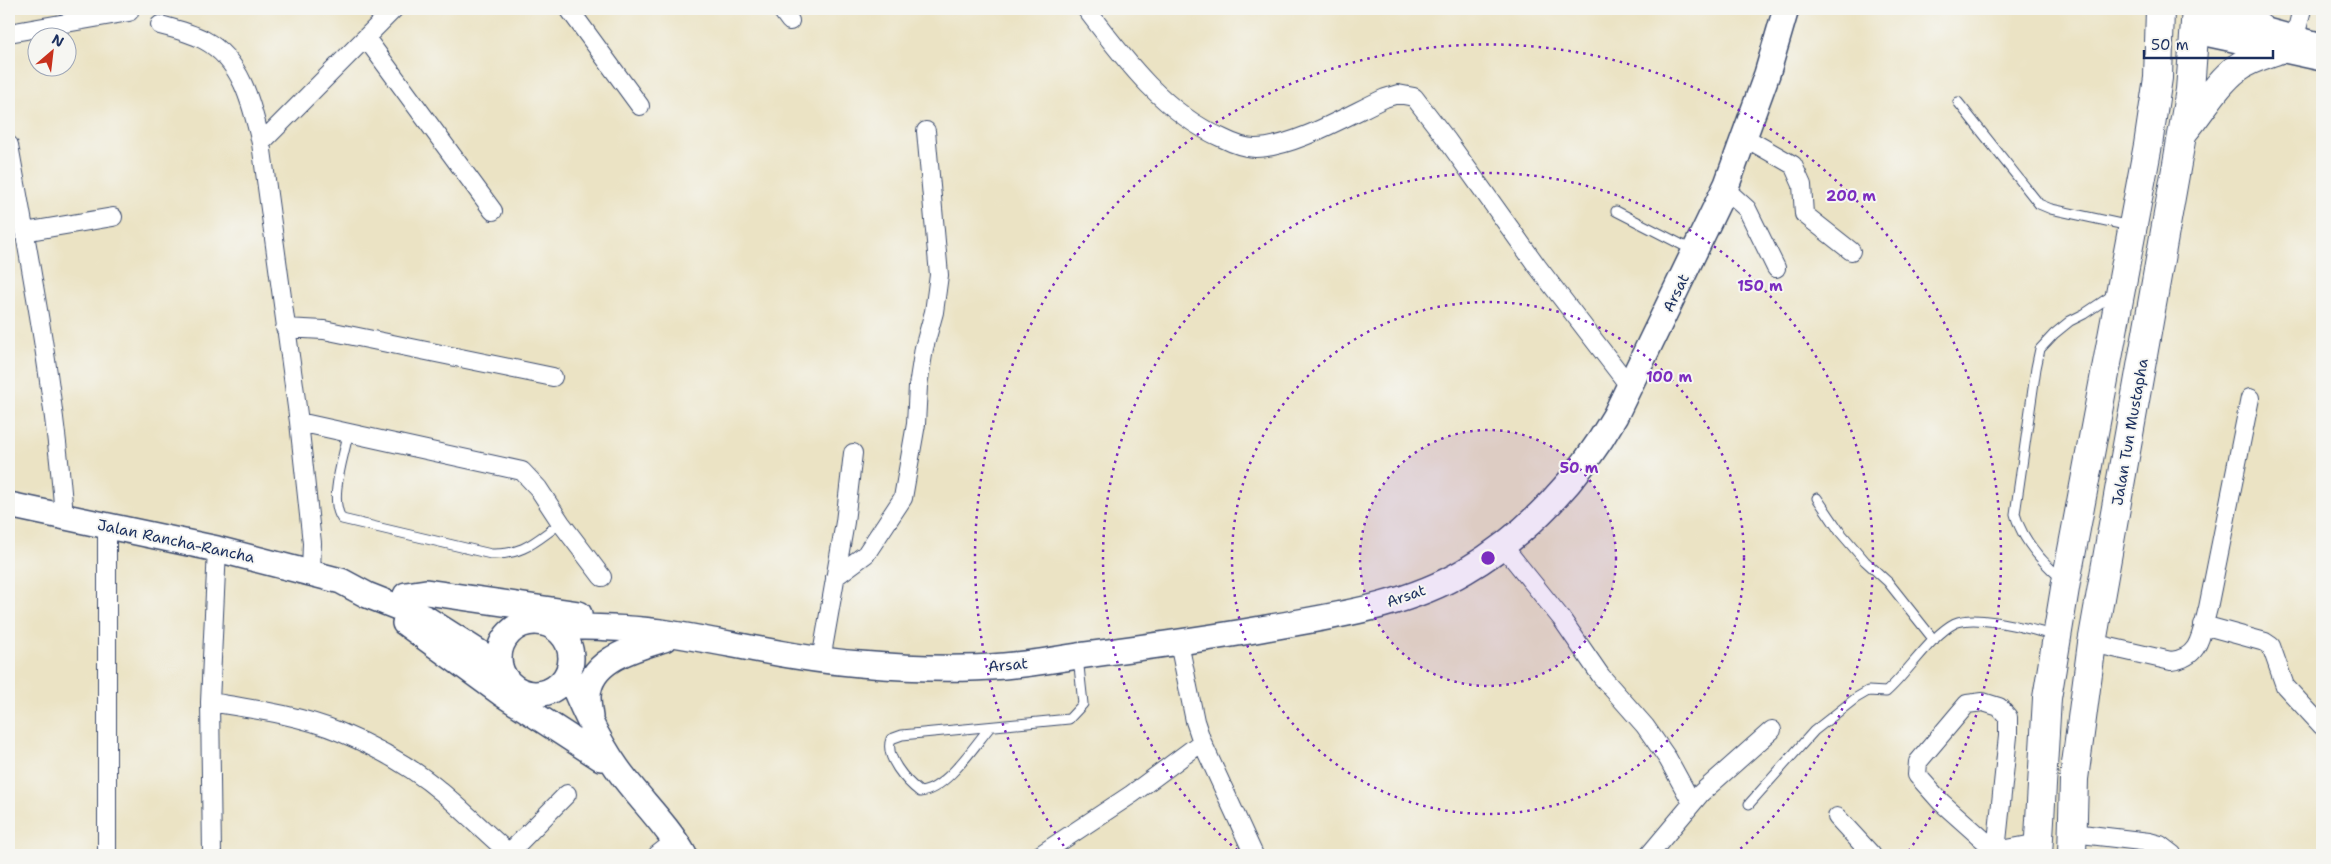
<svg xmlns="http://www.w3.org/2000/svg" width="2331" height="864" viewBox="0 0 2331 864" font-family="'Shantell Sans',sans-serif">
<style>
.lines{fill:none;stroke-linecap:round;stroke-linejoin:round}
.lane-casing{stroke:#3a4a6d;stroke-width:11}
.street-casing{stroke:#3a4a6d;stroke-width:20}
.secondary-casing{stroke:#3a4a6d;stroke-width:28}
.primary-casing{stroke:#3a4a6d;stroke-width:30}
.lane{stroke:#fff;stroke-width:9}
.street{stroke:#fff;stroke-width:18}
.secondary{stroke:#fff;stroke-width:25}
.primary{stroke:#fff;stroke-width:28}
.ring{fill:none;stroke:#7b2cbf;stroke-width:2.5;stroke-dasharray:2.5 5}
.labels{text-anchor:middle;stroke-width:4;stroke-linejoin:round;paint-order:stroke}
.street-label{font-size:15px;fill:#1b2f5e;stroke:#f6f6f2}
.centre{fill:#7b2cbf;stroke:#f6f6f2;stroke-width:2.5}
.ring-label{font-size:15px;text-anchor:middle;font-weight:bold;fill:#7b2cbf;stroke:#f6f6f2;stroke-width:4;stroke-linejoin:round;paint-order:stroke}
</style>
<rect width="100%" height="100%" fill="#f6f6f2"/>
<filter id="ink" filterUnits="userSpaceOnUse"><feTurbulence type="fractalNoise" baseFrequency=".02" numOctaves="2"/><feDisplacementMap in="SourceGraphic" scale="10" xChannelSelector="R" yChannelSelector="G"/><feConvolveMatrix kernelMatrix="1 2 1 2 8 2 1 2 1" color-interpolation-filters="sRGB"/></filter>
<filter id="wash" filterUnits="userSpaceOnUse"><feTurbulence type="fractalNoise" baseFrequency=".0096" numOctaves="4" result="noise"/><feDisplacementMap in="SourceGraphic" scale="20" xChannelSelector="R" yChannelSelector="G"/><feGaussianBlur stdDeviation="1.12" result="paint"/><feColorMatrix in="noise" values="0 0 0 0 0 0 0 0 0 0 0 0 0 0 0 0 0 1.4 0 .05"/><feComposite in="paint" operator="in"/></filter>
<g filter="url(#wash)">
<rect width="100%" height="100%" fill="#ebe3c4"/>
</g>
<g filter="url(#ink)">
<g class="lines">
<!-- lane casing -->
<g class="lane-casing">
<path id="lane" d="M1958,102L2039,204L2051,209L2130,226
M1616,211L1694,251
M348,434C344,457 328,500 342,519L491,554C524,555 535,541 561,523
M1817,498L1840,532L1865,561L1888,582L1934,640
M2062,579C2042,562 2022,539 2015,514L2036,368L2040,349L2054,334L2070,321L2084,314L2114,294
M990,727C974,746 946,790 920,792C906,781 884,757 891,739L902,735L1069,719L1083,704L1078,657
M1749,804L1814,731L1856,698L1868,691L1886,692C1907,674 1931,635 1955,623C1977,613 2031,630 2054,635"/>
</g>
<!-- street casing -->
<g class="street-casing">
<path id="street" d="M569,9L640,106
M781,9L790,21
M1086,9C1124,59 1164,113 1222,138C1232,143 1244,148 1255,148C1293,148 1350,114 1385,98L1398,94L1414,97L1447,140L1537,266L1630,387
M160,25C175,29 191,33 204,40C242,60 252,105 261,143L299,422L312,543L311,572
M9,33L129,12
M2295,37L2302,9
M366,38L493,211
M1744,137L1793,165L1802,185L1804,214L1851,251
M261,143L394,9
M9,145C31,268 55,392 64,517
M1725,189L1747,209L1776,268
M24,232L113,217
M285,328L324,330L553,377
M299,422L522,471L538,488L561,523L602,577
M107,526V855
M1503,546L1561,618L1601,676L1645,726L1668,759L1692,803
M835,577L866,554L903,498L916,424L918,386L924,348L934,312L939,275L926,131
M2203,625L2265,642L2271,646L2285,686L2322,726
M1179,643L1195,721L1202,742L1254,855
M2092,643L2171,661C2201,658 2201,633 2208,608L2250,398
M821,660L845,522L853,453
M210,702C253,709 299,715 340,732C376,747 415,769 444,794C466,813 487,834 509,853
M1983,702L1999,707L2008,717V736L1996,851L1941,802L1917,775L1918,762L1967,704Z
M1837,817L1872,855
M2073,833L2149,842L2160,845L2173,855
M212,855L210,702L217,549
M507,855L567,794
M657,855L676,840
M1040,855L1132,794L1202,742
M1649,855L1701,793L1772,730
M1995,855L1996,851L2039,843"/>
</g>
<!-- secondary casing -->
<g class="secondary-casing">
<path id="secondary" d="M2322,46L2211,16L2195,21L2210,34L2322,58
M9,505L217,549L341,581L367,595L425,618L500,666
M406,595L426,592L579,614
M499 658a36 36 0 1 1 72 0a36 36 0 1 1-72 0Z
M405,623L501,693L601,758
M552,626C588,627 625,627 661,632C727,642 793,659 860,664C905,668 959,670 1004,666C1029,664 1054,660 1078,656C1139,648 1200,640 1261,629C1330,616 1403,608 1465,571C1528,534 1579,479 1615,416L1727,184L1767,74L1786,9
M568,673C582,706 596,738 617,768C638,798 666,823 684,855
M590,717C589,710 588,704 588,697C588,659 636,648 664,639"/>
</g>
<!-- primary casing -->
<g class="primary-casing">
<path id="primary" d="M2236,9L2262,30
M2185,130C2202,110 2216,84 2237,68C2250,58 2266,55 2280,49
M2038,855L2047,698L2066,582L2148,145L2158,78L2160,9
M2072,855L2074,779L2092,643L2190,90L2196,9"/>
</g>
<!-- lane -->
<use href="#lane" class="lane"/>
<!-- street -->
<use href="#street" class="street"/>
<!-- secondary -->
<use href="#secondary" class="secondary"/>
<!-- primary -->
<use href="#primary" class="primary"/>
</g>
</g>
<!-- distance rings -->
<circle cx="1488" cy="558" r="128" fill="#7b2cbf" fill-opacity=".12"/>
<g class="ring">
<circle cx="1488" cy="558" r="128"/>
<circle cx="1488" cy="558" r="256"/>
<path d="M1243 855A385 385 0 1 1 1733 855"/>
<path d="M1068 852A513 513 0 1 1 1908 852"/>
</g>
<g class="labels">
<!-- street labels -->
<g class="street-label">
<text transform="translate(1676 293) rotate(-64)" y="5">Arsat</text>
<text transform="translate(2130 432) rotate(-80)" y="5">Jalan Tun Mustapha</text>
<text transform="translate(176 541) rotate(12)" y="5">Jalan Rancha-Rancha</text>
<text transform="translate(1406 596) rotate(-19)" y="5">Arsat</text>
<text transform="translate(1008 665) rotate(-5)" y="5">Arsat</text>
</g>
</g>
<circle cx="1488" cy="558" r="8" class="centre"/>
<g class="ring-label">
<text x="1851" y="201">200 m</text>
<text x="1760" y="291">150 m</text>
<text x="1669" y="382">100 m</text>
<text x="1579" y="473">50 m</text>
</g>
<!-- margin -->
<rect width="2331" height="864" fill="none" stroke="#f6f6f2" stroke-width="30"/>
<!-- north arrow -->
<g transform="translate(52 52) rotate(28)"><circle r="24" fill="#f6f6f2" stroke="#9ea6b7"/>
<path d="M0-4L9 19L0 12L-9 19Z" fill="#c8321e"/>
<text y="-8" font-size="14" font-weight="bold" text-anchor="middle" fill="#1b2f5e">N</text>
</g>
<!-- scale -->
<path d="M2144 50v8h129v-8" fill="none" stroke="#1b2f5e" stroke-width="2.5"/>
<text x="2151" y="50" font-size="15" fill="#1b2f5e" stroke="#f6f6f2" stroke-width="4" paint-order="stroke">50 m</text>
</svg>
